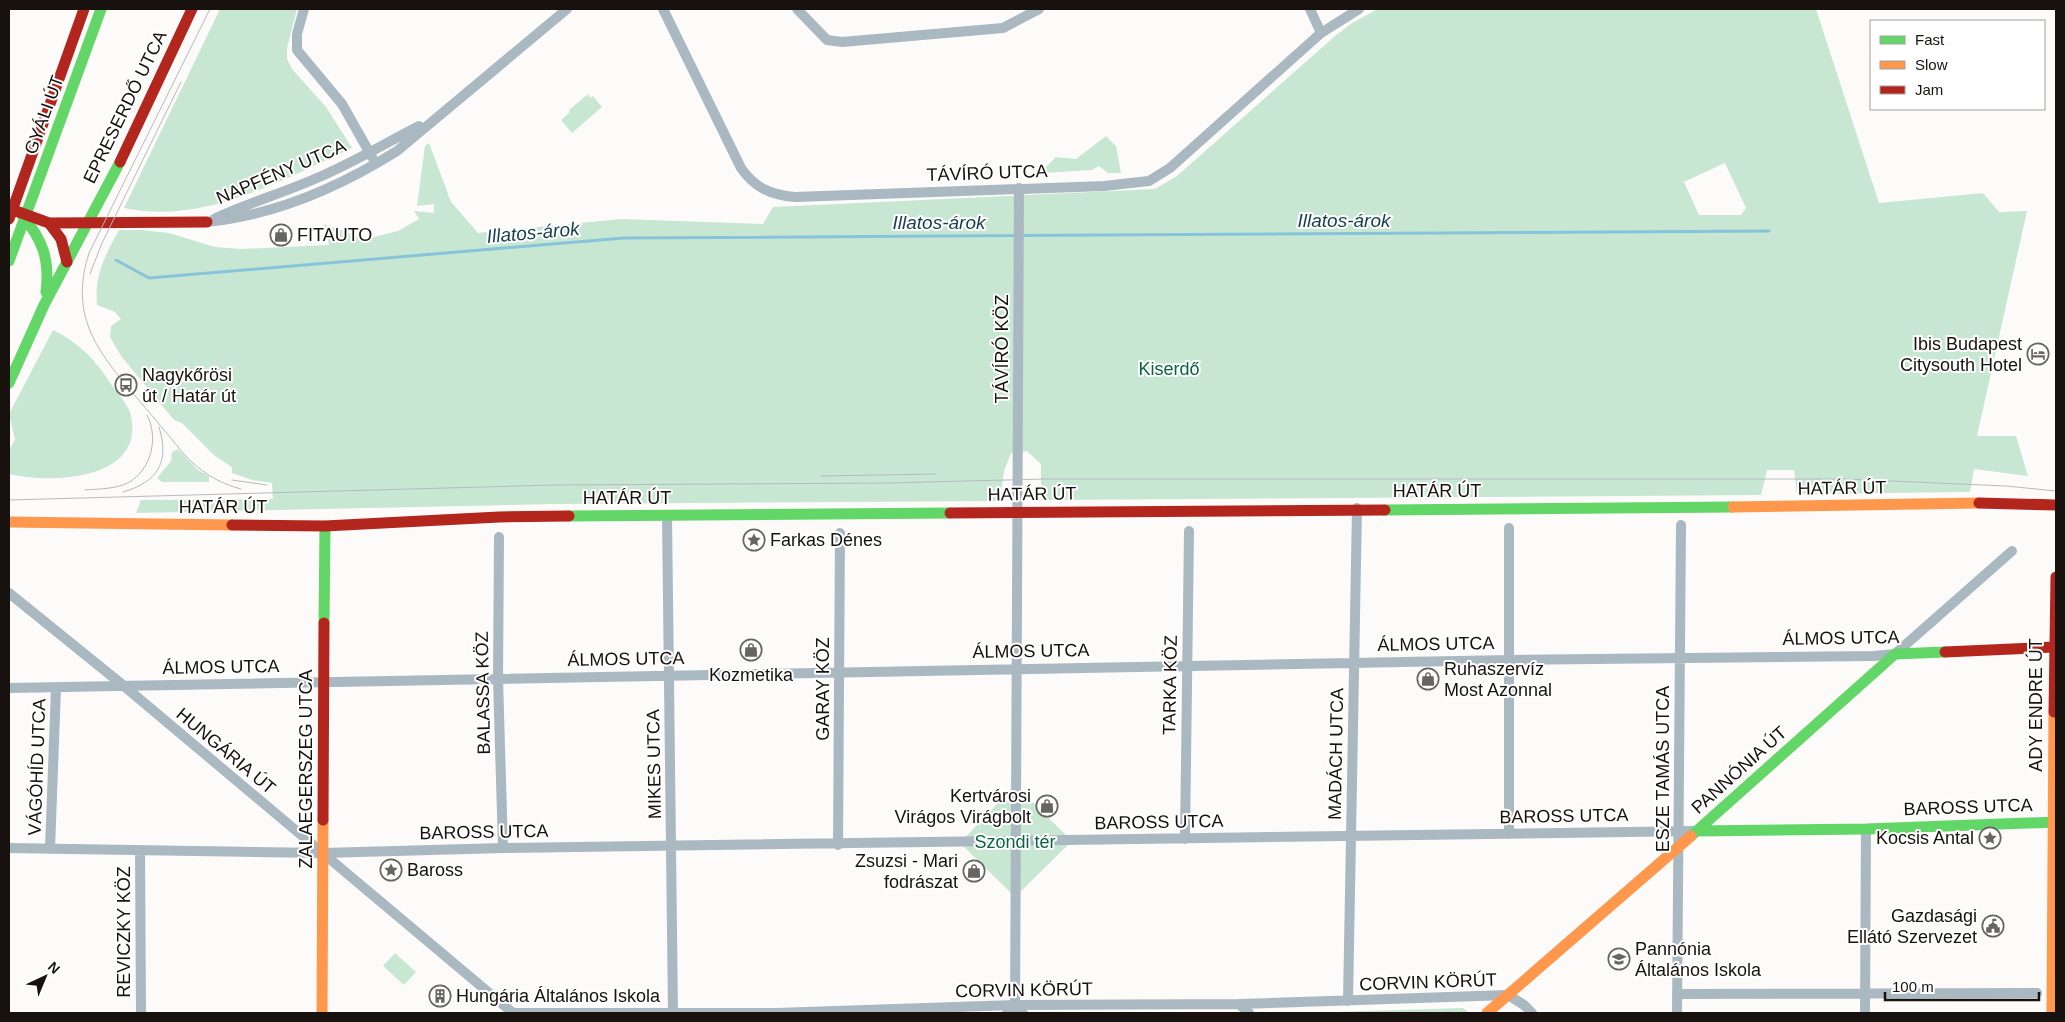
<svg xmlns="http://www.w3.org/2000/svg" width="2065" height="1022" viewBox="0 0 2065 1022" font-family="Helvetica,sans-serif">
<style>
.green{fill:#c7e7d3;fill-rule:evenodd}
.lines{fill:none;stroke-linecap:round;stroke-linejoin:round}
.stream{stroke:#87c3d9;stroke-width:3}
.street{stroke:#aab8c2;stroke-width:10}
.fast{stroke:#63d668;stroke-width:11}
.slow{stroke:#ff974d;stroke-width:11}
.jam{stroke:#b3261e;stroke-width:11}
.tram{stroke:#b6babd;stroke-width:1}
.labels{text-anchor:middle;stroke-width:4;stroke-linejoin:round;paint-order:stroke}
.street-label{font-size:18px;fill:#18120f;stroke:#fff}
.poi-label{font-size:18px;fill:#18120f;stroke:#fff;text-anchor:start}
.park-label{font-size:18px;fill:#08643e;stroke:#fff}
.water-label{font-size:19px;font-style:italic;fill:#173e4c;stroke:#fff}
</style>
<rect width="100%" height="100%" fill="#fdfbf9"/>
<!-- green -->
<path class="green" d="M220,9H297L287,48V59L292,69L326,107L352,148C282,180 204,225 124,208Z
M1378,9H1816L1879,203L1983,193L1999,212L2027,211L1977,436H2016L2028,476L1974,469L1970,492L1797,494L1794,470H1767L1761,495L1041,500V464L1027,451L1011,453L1004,471L1000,501L553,504L136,513L141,500L273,499L272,483L252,480L232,473V467L215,456L182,423L174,420L121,356L110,337L111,326L121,319L115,312L97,305C94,276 105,255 119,230H142L169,233L215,247L241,249L329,245L324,224L366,239L398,231L419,219L414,211L434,213V204L417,206L425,146L429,143L451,202L478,233L621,219L763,224L773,207L1155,189L1177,176L1335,36L1352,23ZM1725,163L1746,208L1741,215H1699L1684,182Z
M588,94L590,98L593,96L602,107L572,133L561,120L570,112L569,110Z
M1106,136L1116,146L1121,173H1108L1099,166L1092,170L1043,173L1046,167L1056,157L1076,159Z
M53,330C78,342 96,360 111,384C117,393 129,405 131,416C145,481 50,484 9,474V451L15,439L9,414Z
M178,449L198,470L209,476V482H162L157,478L171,461L172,452Z
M1015,785L1072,841L1015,897L960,843Z
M395,953L416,972L404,985L383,966Z
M1463,1008L1469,1013H1302Z"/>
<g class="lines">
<!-- stream -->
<path class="stream" d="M116,260L149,278L624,238L1769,231"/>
<!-- street -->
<path class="street" d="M304,9L297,34V50L342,104L372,157
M663,9L741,168C755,188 771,195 795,197L1104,186L1149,181L1170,168L1321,33L1359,9
M797,9L827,40L842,42L1003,28L1039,9
M1310,9L1321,33
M214,219C248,203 283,193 317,178C352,163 386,143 419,126
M207,222C276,215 338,188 397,151L567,9
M667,515L673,1013
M499,537L498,679L503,848
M9,593L124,686L513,1013
M9,688L1509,660L1874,656L1895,654L2012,551
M1509,834V528
M1185,839L1189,531
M838,845L840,533
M9,848L323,853L503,848L1697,831
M50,849L56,688
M140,850L141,1013
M1678,994L2037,993
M1348,1001L1357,508
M1239,1004L1249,1013
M510,1013H776L1015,1005L1239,1004L1508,995L1524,1005L1532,1013
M1007,1013L1015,1005L1023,1013
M1015,1013L1019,188
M1677,1013L1681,525
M1865,1013L1866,829"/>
<!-- fast -->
<path class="fast" d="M22,215C43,240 50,260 46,292
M9,261L101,9
M9,383L44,305L120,162
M1385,510L1733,507
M569,516L950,513
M324,623L325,526
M1697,831L1866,829L2056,822
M1691,836L1895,654L1945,652"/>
<!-- slow -->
<path class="slow" d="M1733,507L1979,503
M9,522L232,525
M322,1013L323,820
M1487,1013L1691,836
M2052,1013L2054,712"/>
<!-- jam -->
<path class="jam" d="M120,162L192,9
M16,211L49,223L207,222
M9,219L84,9
M49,223L61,239L67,262
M1979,503L2056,505
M950,513L1385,510
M232,525L325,526L499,517L569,516
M1945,652L2054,647
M2054,712L2056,577
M323,820L324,623"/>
<!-- tram -->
<path class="tram" d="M210,9L89,253C70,313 94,347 131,391C149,412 166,432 183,453C199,471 218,483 241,489
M90,274L102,243L181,82
M821,476L936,474
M232,480L267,485
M85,490C97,489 111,489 123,485C150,475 160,439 147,415
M123,492C158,482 170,462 159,427
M9,500L556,485L889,483L1045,479H1845L2006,486L2056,491"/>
</g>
<!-- icons -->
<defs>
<g id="shop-ring" transform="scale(1.125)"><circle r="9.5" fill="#fff" stroke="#686461" stroke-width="1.5"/><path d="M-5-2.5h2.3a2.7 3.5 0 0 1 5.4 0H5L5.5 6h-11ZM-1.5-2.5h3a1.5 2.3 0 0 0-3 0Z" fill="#686461"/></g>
<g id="hotel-ring" transform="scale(1.125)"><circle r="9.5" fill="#fff" stroke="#686461" stroke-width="1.5"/><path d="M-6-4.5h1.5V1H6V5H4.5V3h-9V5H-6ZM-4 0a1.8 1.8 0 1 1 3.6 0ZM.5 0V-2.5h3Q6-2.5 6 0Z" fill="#686461"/></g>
<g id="bus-ring" transform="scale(1.125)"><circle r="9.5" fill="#fff" stroke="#686461" stroke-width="1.5"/><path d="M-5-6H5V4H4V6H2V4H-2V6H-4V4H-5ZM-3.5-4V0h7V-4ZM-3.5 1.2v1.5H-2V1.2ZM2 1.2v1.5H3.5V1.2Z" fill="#686461"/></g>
<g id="sight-ring" transform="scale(1.125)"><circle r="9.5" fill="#fff" stroke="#686461" stroke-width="1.5"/><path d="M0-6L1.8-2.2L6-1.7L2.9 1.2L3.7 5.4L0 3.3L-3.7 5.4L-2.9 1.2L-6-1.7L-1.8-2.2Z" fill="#686461"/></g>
<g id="civic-ring" transform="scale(1.125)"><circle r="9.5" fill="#fff" stroke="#686461" stroke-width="1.5"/><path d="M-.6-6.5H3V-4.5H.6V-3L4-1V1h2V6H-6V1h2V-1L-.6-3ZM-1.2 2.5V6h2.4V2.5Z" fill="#686461"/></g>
<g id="school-ring" transform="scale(1.125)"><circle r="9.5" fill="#fff" stroke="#686461" stroke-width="1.5"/><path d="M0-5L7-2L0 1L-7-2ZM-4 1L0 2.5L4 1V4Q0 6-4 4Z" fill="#686461"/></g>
<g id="building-ring" transform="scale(1.125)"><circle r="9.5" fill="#fff" stroke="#686461" stroke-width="1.5"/><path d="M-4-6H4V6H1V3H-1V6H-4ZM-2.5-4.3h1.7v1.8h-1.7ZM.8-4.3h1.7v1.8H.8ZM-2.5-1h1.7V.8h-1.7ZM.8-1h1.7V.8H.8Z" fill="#686461"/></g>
</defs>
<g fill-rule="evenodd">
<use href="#shop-ring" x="281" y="235"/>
<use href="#hotel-ring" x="2038" y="354"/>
<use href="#bus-ring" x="126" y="385"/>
<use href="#sight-ring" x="754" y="540"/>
<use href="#shop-ring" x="751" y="650"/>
<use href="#shop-ring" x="1428" y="679"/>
<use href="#shop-ring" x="1047" y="806"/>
<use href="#sight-ring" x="1990" y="838"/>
<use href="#sight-ring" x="391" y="870"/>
<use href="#shop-ring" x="974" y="871"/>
<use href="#civic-ring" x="1993" y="926"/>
<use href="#school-ring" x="1619" y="959"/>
<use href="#building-ring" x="440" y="996"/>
</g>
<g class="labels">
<!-- street labels -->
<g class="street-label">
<text transform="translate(125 107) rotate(-64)" y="6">EPRESERDŐ UTCA</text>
<text transform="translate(44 115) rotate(-70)" y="6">GYÁLI ÚT</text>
<text transform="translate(281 172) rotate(-23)" y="6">NAPFÉNY UTCA</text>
<text transform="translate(987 173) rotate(-2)" y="6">TÁVÍRÓ UTCA</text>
<text transform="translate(1002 349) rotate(-90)" y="6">TÁVÍRÓ KÖZ</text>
<text transform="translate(1842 488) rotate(-1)" y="6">HATÁR ÚT</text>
<text x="1437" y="497">HATÁR ÚT</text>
<text transform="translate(1032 494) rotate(-1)" y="6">HATÁR ÚT</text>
<text x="627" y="504">HATÁR ÚT</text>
<text x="223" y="513">HATÁR ÚT</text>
<text transform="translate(1841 638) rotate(-1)" y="6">ÁLMOS UTCA</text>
<text transform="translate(1436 644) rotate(-1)" y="6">ÁLMOS UTCA</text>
<text transform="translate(1031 651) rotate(-1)" y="6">ÁLMOS UTCA</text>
<text transform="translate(626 659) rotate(-1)" y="6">ÁLMOS UTCA</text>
<text transform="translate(221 667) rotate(-1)" y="6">ÁLMOS UTCA</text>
<text transform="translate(1170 685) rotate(-89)" y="6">TARKA KÖZ</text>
<text transform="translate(823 689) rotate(-90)" y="6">GARAY KÖZ</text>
<text transform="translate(483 693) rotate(-91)" y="6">BALASSA KÖZ</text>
<text transform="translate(2036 705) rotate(-90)" y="6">ADY ENDRE ÚT</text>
<text transform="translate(226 751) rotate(40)" y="6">HUNGÁRIA ÚT</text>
<text transform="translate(1336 754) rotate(-89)" y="6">MADÁCH UTCA</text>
<text transform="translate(654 764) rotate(-91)" y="6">MIKES UTCA</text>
<text transform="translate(37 767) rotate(-88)" y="6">VÁGÓHÍD UTCA</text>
<text transform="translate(306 769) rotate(-90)" y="6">ZALAEGERSZEG UTCA</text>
<text transform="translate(1663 769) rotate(-90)" y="6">ESZE TAMÁS UTCA</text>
<text transform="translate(1739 770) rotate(-42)" y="6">PANNÓNIA ÚT</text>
<text transform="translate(1968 807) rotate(-2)" y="6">BAROSS UTCA</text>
<text transform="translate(1564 816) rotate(-1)" y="6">BAROSS UTCA</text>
<text transform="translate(1159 822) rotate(-1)" y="6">BAROSS UTCA</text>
<text transform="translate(484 832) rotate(-1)" y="6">BAROSS UTCA</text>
<text transform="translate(124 932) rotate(-90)" y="6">REVICZKY KÖZ</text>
<text transform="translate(1428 982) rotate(-2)" y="6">CORVIN KÖRÚT</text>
<text transform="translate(1024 990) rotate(-1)" y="6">CORVIN KÖRÚT</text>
</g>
<!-- poi labels -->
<g class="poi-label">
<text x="297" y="241">FITAUTO</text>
<text x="2022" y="350" text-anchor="end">Ibis Budapest<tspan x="2022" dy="21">Citysouth Hotel</tspan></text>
<text x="142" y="381">Nagykőrösi<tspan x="142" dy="21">út / Határ út</tspan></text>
<text x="770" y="546">Farkas Dénes</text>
<text x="1444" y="675">Ruhaszervíz<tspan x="1444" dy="21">Most Azonnal</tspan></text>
<text x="751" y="681" text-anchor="middle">Kozmetika</text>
<text x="1031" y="802" text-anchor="end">Kertvárosi<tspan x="1031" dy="21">Virágos Virágbolt</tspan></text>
<text x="1974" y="844" text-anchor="end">Kocsis Antal</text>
<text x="958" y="867" text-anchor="end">Zsuzsi - Mari<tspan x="958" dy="21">fodrászat</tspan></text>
<text x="407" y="876">Baross</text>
<text x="1977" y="922" text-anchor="end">Gazdasági<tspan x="1977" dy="21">Ellátó Szervezet</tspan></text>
<text x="1635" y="955">Pannónia<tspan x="1635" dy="21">Általános Iskola</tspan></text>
<text x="456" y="1002">Hungária Általános Iskola</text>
</g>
<!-- park labels -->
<g class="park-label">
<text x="1169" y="375">Kiserdő</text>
<text x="1015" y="848">Szondi tér</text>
</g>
<!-- water labels -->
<g class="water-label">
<text x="1344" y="227">Illatos-árok</text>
<text x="939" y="229">Illatos-árok</text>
<text transform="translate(533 232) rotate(-5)" y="7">Illatos-árok</text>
</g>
</g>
<!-- border -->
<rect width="2065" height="1022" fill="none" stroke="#18120f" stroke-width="20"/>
<!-- legend -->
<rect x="1870" y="20" width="175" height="90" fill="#ffffff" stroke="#a3a09f"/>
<rect x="1880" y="36" width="25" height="8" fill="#63d668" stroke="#a3a09f"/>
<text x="1915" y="45" font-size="15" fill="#18120f">Fast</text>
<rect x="1880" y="61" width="25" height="8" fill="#ff974d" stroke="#a3a09f"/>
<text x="1915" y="70" font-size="15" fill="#18120f">Slow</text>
<rect x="1880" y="86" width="25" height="8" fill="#b3261e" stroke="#a3a09f"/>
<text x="1915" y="95" font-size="15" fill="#18120f">Jam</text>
<!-- north arrow -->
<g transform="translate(45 977) rotate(44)" stroke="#ffffff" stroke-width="4" paint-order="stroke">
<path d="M0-4L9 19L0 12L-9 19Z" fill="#18120f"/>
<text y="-8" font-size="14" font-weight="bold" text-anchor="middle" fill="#18120f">N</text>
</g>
<!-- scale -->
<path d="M1885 992v8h154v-8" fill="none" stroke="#18120f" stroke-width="2.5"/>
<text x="1892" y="992" font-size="15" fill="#18120f" stroke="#ffffff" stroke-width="4" paint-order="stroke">100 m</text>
</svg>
